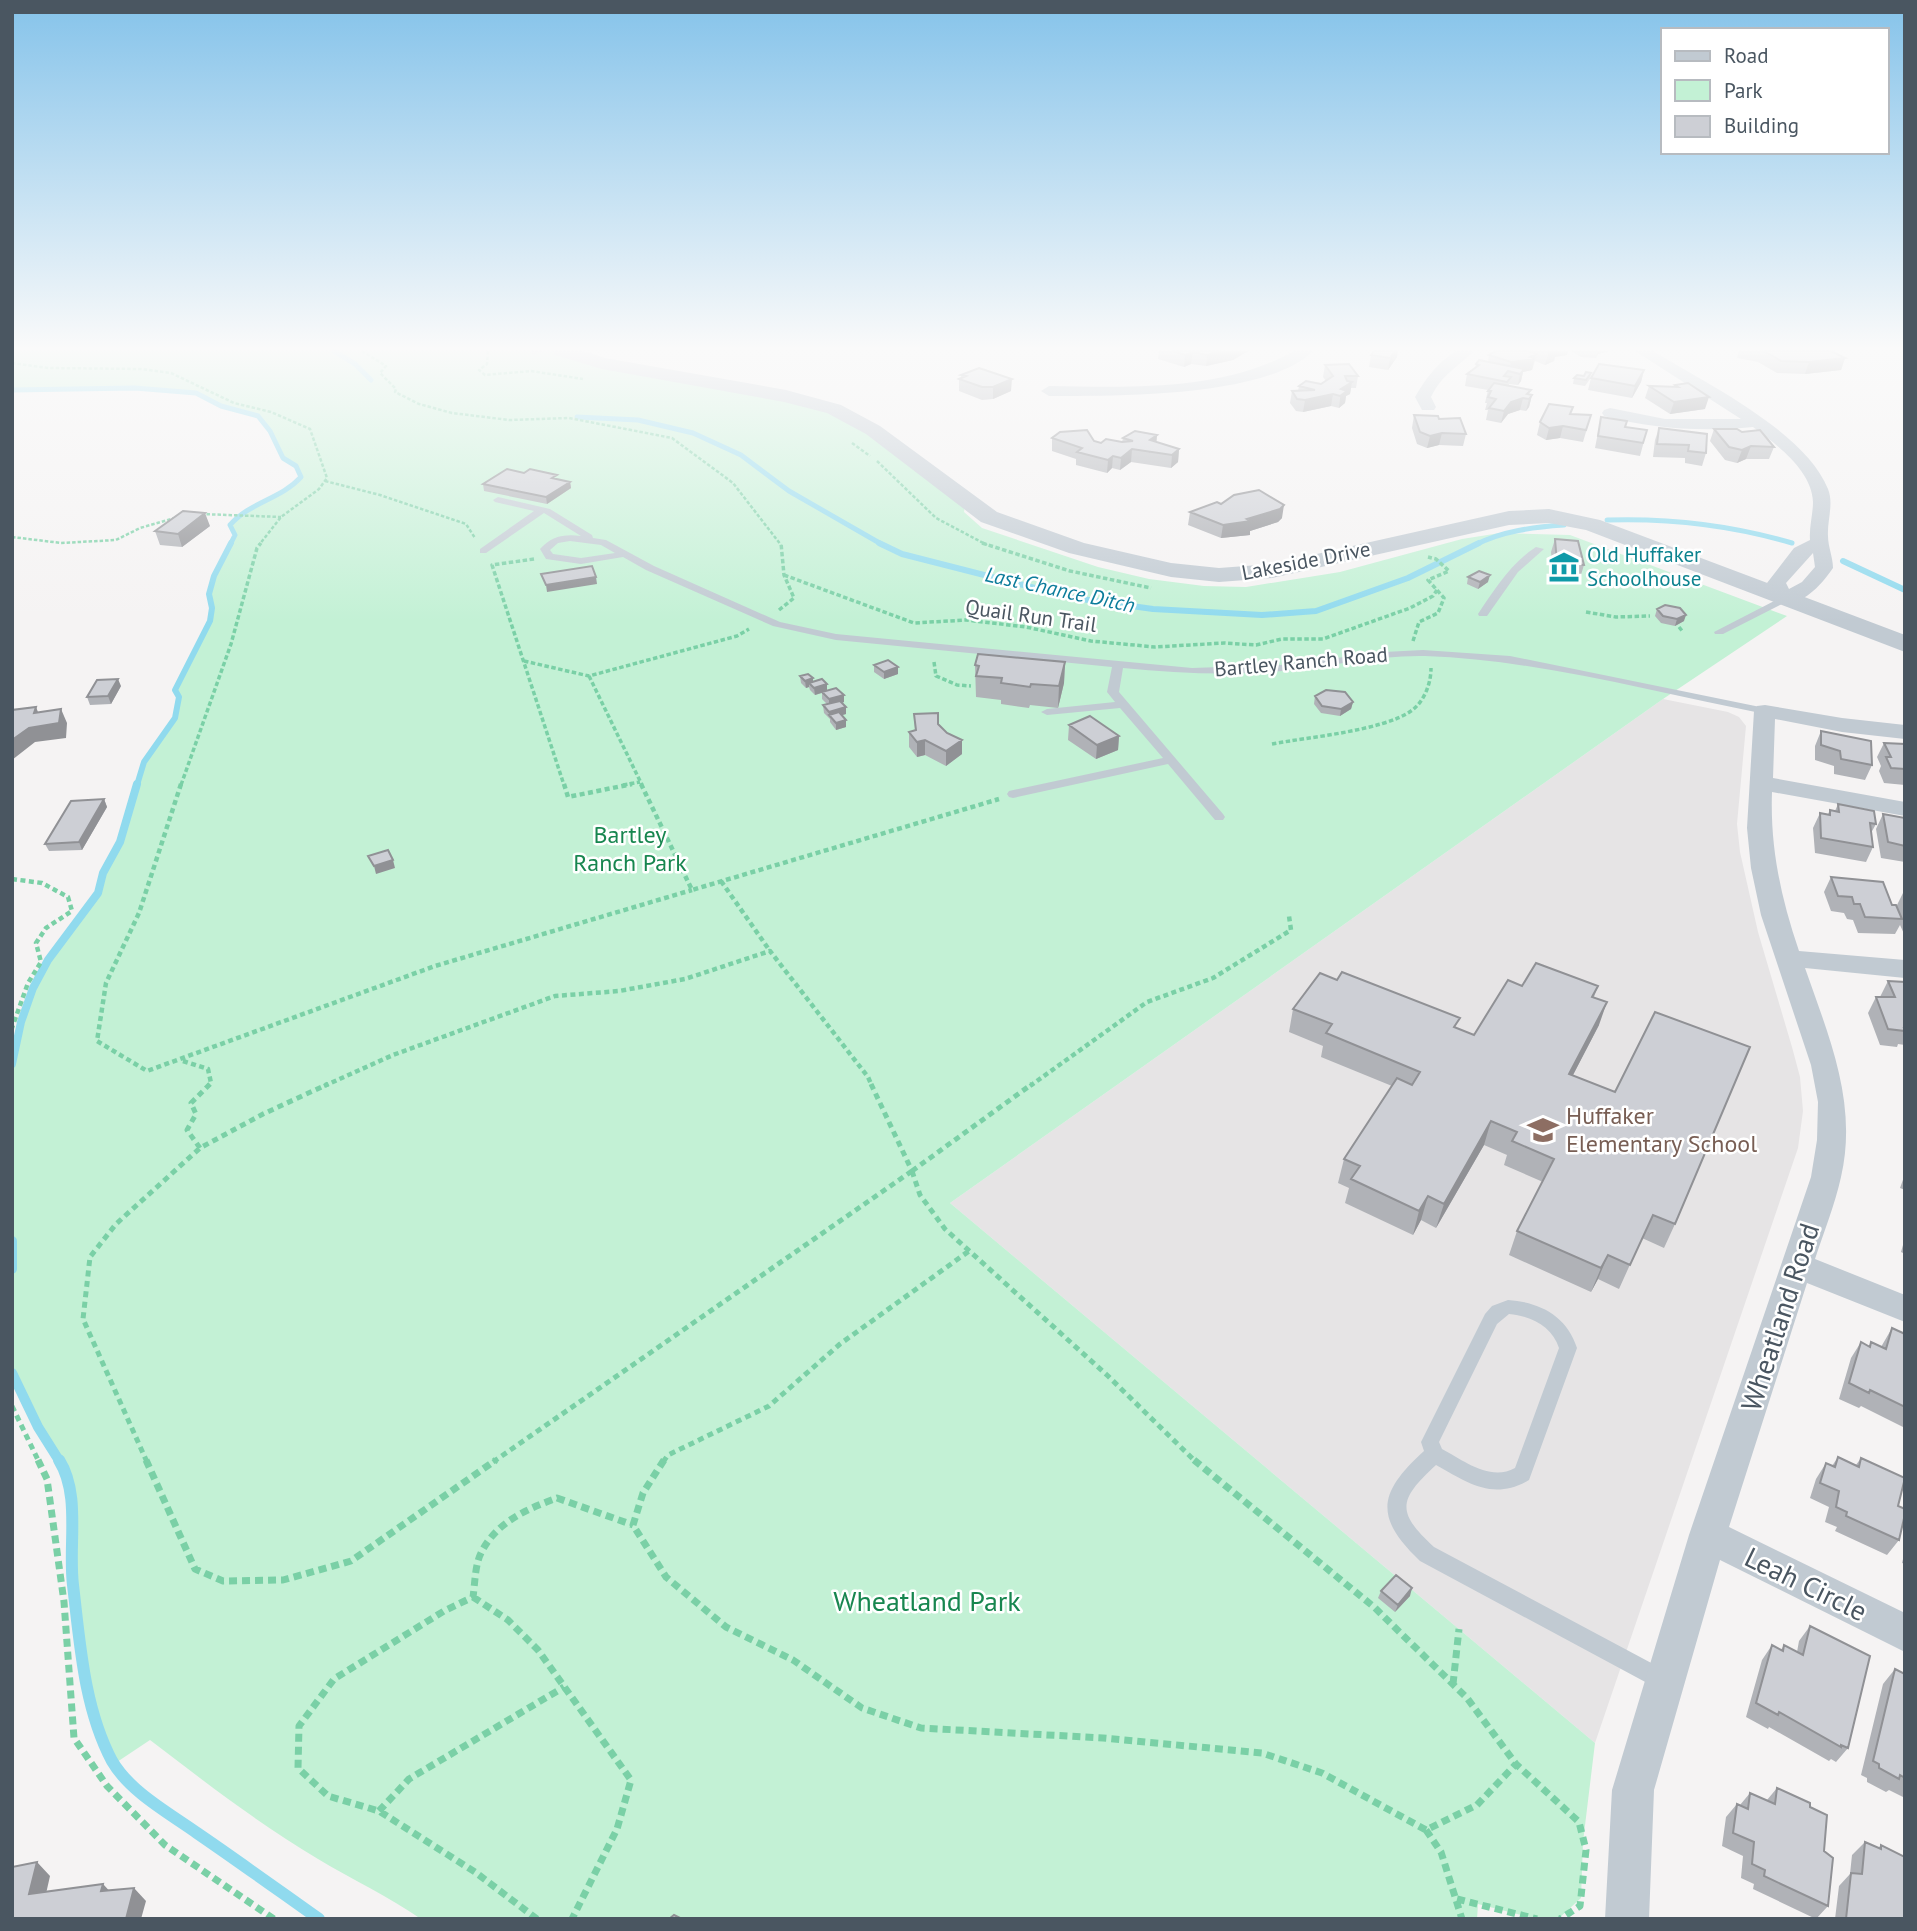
<svg xmlns="http://www.w3.org/2000/svg" width="1917" height="1931" viewBox="0 0 1917 1931" font-family="'PT Sans',sans-serif">
<style>
.education{fill:#e6e4e5}
.green{fill:#c3f1d5}
.lines{fill:none;stroke-linecap:round;stroke-linejoin:round}
.stream-far4{stroke:#90daee;stroke-width:5}
.stream-far3{stroke:#90daee;stroke-width:6}
.stream-far2{stroke:#90daee;stroke-width:8}
.stream-far1{stroke:#90daee;stroke-width:10}
.stream{stroke:#90daee;stroke-width:12}
.path-far4{stroke:#7ad0a6;stroke-width:2.5;stroke-dasharray:3.5 2;stroke-linecap:butt}
.path-far3{stroke:#7ad0a6;stroke-width:3.5;stroke-dasharray:4.5 2.5;stroke-linecap:butt}
.path-far2{stroke:#7ad0a6;stroke-width:4.5;stroke-dasharray:5 3.5;stroke-linecap:butt}
.path-far1{stroke:#7ad0a6;stroke-width:5;stroke-dasharray:6 4.5;stroke-linecap:butt}
.path{stroke:#7ad0a6;stroke-width:7;stroke-dasharray:8 5;stroke-linecap:butt}
.service{fill:#c1cad2;fill-rule:evenodd}
.minor{fill:#c1cad2;fill-rule:evenodd}
.tertiary{fill:#c1cad2;fill-rule:evenodd}
.wall{fill:#b0b2b7}
.shaded-wall{fill:#909195}
.building{fill:#cdcfd5;stroke:#909195;stroke-width:2}
.labels{text-anchor:middle;stroke-width:5;stroke-linejoin:round;paint-order:stroke}
.far-culture-label{font-size:21px;fill:#0d838f;stroke:#fff;text-anchor:start}
.far-street-label{font-size:21px;fill:#4a5661;stroke:#fff}
.far-water-label{font-size:21px;font-style:italic;fill:#0c7c9b;stroke:#fff}
.park-label{font-size:24px;fill:#17864f;stroke:#fff}
.education-label{font-size:24px;fill:#785e54;stroke:#fff;text-anchor:start}
.near-street-label{font-size:28px;fill:#4a5661;stroke:#fff}
.near-park-label{font-size:28px;fill:#17864f;stroke:#fff}
</style>
<rect width="100%" height="100%" fill="#f5f3f3"/>
<!-- education -->
<path class="education" d="M1663,699L1728,712L1739,717L1746,726L1737,824L1740,852L1758,932L1792,1047L1800,1077L1803,1111L1798,1148L1595,1743L950,1203Z"/>
<!-- green -->
<path class="green" d="M12,351H554L841,413L965,505L964,512L982,528L1098,567L1149,579L1204,586L1246,587L1340,572L1462,539L1500,533L1570,535L1787,616L1663,699L950,1203L1595,1743L1583,1842L1581,1898L1558,1919H1537L1478,1904L1477,1919H421C388,1896 353,1880 318,1859C259,1824 205,1782 150,1740L114,1764L101,1737L90,1701L81,1649L70,1559L71,1490L68,1475L38,1427L12,1373V1064L21,1022L33,988L48,960L98,893L103,873L120,842L144,762L175,718L179,697L175,690L209,622L212,608L209,594L214,576L234,535L230,525C252,495 286,499 301,477L296,466L283,458L270,431L258,416L221,406L196,393L135,388L12,390Z"/>
<g class="lines">
<!-- stream-far4 -->
<path class="stream-far4" d="M334,351L355,364L371,380
M12,390L135,388L196,393L221,406L258,416L270,431L283,458L296,466L301,477C281,499 250,502 230,525L235,535L230,545
M577,417L638,420L693,433L741,455L789,491L883,545
M1607,520C1670,518 1731,525 1792,543
M1475,545C1502,531 1534,527 1564,525"/>
<!-- stream-far3 -->
<path class="stream-far3" d="M879,543L902,554L1074,598L1153,609L1262,615L1316,611L1408,578L1479,543
M1843,561L1905,590
M137,785L144,762L175,718L179,697L175,690L210,621L212,608L209,594L214,576L231,543"/>
<!-- stream-far2 -->
<path class="stream-far2" d="M12,1064L21,1022L33,988L48,960L98,893L103,873L120,842L137,784"/>
<!-- stream-far1 -->
<path class="stream-far1" d="M12,1241V1269
M12,1373L38,1427L60,1462"/>
<!-- stream -->
<path class="stream" d="M59,1460C81,1495 68,1545 73,1585C80,1644 84,1708 112,1761C130,1792 169,1813 197,1833C238,1861 278,1890 319,1919"/>
<!-- path-far4 -->
<path class="path-far4" d="M362,351L386,366L380,373L396,389L395,392L419,404L452,413L509,420L569,418L672,438L733,483L781,545
M488,351L487,364L479,370L485,375L531,371L583,379
M12,363L49,368L142,369L171,373L234,403L271,412L310,429L327,478L319,489L281,517L259,545
M852,443L870,456
M877,461L936,518L987,545
M325,481L380,495L466,524L475,538
M201,514L281,517
M12,537L61,543L116,540L140,528L178,517"/>
<!-- path-far3 -->
<path class="path-far3" d="M982,543L1070,571L1151,588
M534,559L492,565L564,785
M784,575L914,623L966,620L1026,627L1091,641L1155,647L1224,643L1256,645L1282,639H1323L1410,608L1433,596L1437,590
M779,610L794,598L784,575L781,543
M1586,612L1616,617L1650,616
M1679,627L1683,632
M1413,641L1419,622L1438,613L1444,598L1428,580L1449,571L1436,559L1428,557
M524,661L589,676L737,636L749,629
M934,662L936,676L957,685L971,686
M589,676L642,785
M1272,744C1308,737 1382,731 1411,711C1424,702 1431,684 1431,668
M181,785L231,644L257,548L261,543
M623,785L640,782"/>
<!-- path-far2 -->
<path class="path-far2" d="M181,784L139,913L106,983L97,1041L147,1071L435,966L692,890
M564,784L568,797L632,784
M641,784L692,890L999,799
M12,879L42,883L68,897L72,911L46,928L36,943L41,962L28,983L12,1028
M721,881L770,951
M183,1061L208,1069L211,1083L208,1086
M324,1086L393,1055L555,996L619,991L685,979L770,951L868,1077L872,1086
M1030,1086L1147,1002L1213,978L1291,930L1289,916"/>
<!-- path-far1 -->
<path class="path-far1" d="M871,1084L912,1171
M200,1148L187,1130L196,1114L191,1103L210,1084
M912,1171L920,1195L945,1229L1108,1376L1196,1462
M912,1171L1032,1084
M12,1406L39,1462
M147,1462L83,1319L90,1257L116,1224L200,1148L263,1114L328,1084
M493,1462L912,1171
M663,1462L668,1455L769,1406L840,1344L969,1251"/>
<!-- path -->
<path class="path" d="M38,1460L47,1479L64,1602L74,1738L107,1786L165,1845L274,1919
M146,1460L195,1569L223,1581L283,1580L351,1561L496,1460
M664,1460L643,1493L633,1525L666,1577L726,1627L793,1660L862,1708L921,1728L1103,1738L1262,1753L1322,1773L1426,1830L1477,1805L1516,1764
M1194,1460L1374,1607L1467,1698L1516,1764L1579,1822L1586,1850L1580,1906L1560,1919
M473,1597L508,1620L538,1650L631,1780L617,1829L572,1919
M1453,1684L1459,1629
M379,1811L409,1779L564,1687
M1426,1830L1441,1852L1462,1919
M1457,1899L1537,1919
M537,1919L475,1872L379,1811L328,1796L298,1768L299,1726L334,1679L444,1611L473,1597C475,1583 475,1565 481,1553C496,1522 527,1509 557,1498L633,1525"/>
<!-- service -->
<path class="service" d="M532,351H545L532,355Z
M498,497L550,509L592,535L593,538L606,540L654,566L780,622L836,634L1192,668L1281,665L1384,652L1423,650L1510,656L1765,708L1771,711L1765,714C1653,692 1539,660 1425,656C1377,655 1330,667 1282,671C1229,676 1176,673 1123,668L1119,692L1223,814L1225,817L1223,820H1215L1168,764L1013,798L1009,797L1007,794L1009,791L1163,758L1120,708L1047,715L1041,712L1047,709L1115,702L1107,692L1112,667L836,640L773,626L646,570L623,557L581,564L546,559L540,549C552,536 564,534 581,536L544,513L486,553H480V549L534,511L495,502L493,500ZM570,541L601,545L615,553L581,558L553,554L550,550L558,543Z
M1536,547L1544,549L1518,572L1487,616H1479L1478,614C1495,589 1510,564 1536,547Z
M1786,595L1791,598L1790,600L1723,634H1715L1714,632Z
M1508,1300C1540,1302 1567,1316 1577,1348L1529,1480C1493,1501 1468,1483 1436,1465C1398,1500 1396,1512 1434,1547L1670,1673L1673,1680L1670,1687L1662,1691L1420,1561C1374,1517 1378,1493 1424,1451L1421,1442L1485,1314L1492,1306ZM1509,1314C1531,1316 1552,1326 1559,1348L1515,1468C1490,1482 1463,1460 1442,1449L1439,1442L1497,1324Z"/>
<!-- minor -->
<path class="minor" d="M1294,351H1313C1266,398 1113,396 1049,396L1041,391L1049,386C1130,387 1221,392 1294,351Z
M1456,351H1474C1457,368 1443,373 1431,397L1436,407L1434,410H1422L1415,397C1426,378 1437,363 1456,351Z
M1635,351H1653C1705,383 1805,431 1828,489C1834,504 1827,521 1828,536C1828,547 1833,557 1833,568C1822,584 1802,608 1779,602L1767,583L1794,548L1810,540C1809,527 1813,514 1813,502C1812,470 1776,444 1753,427C1702,432 1654,429 1604,416L1602,413L1604,410L1610,408L1665,419H1741ZM1813,553L1815,567L1802,582L1789,589L1786,583Z
M1765,705L1842,718L1905,725V739L1842,732L1775,719L1773,778L1905,802V816L1772,792C1770,848 1781,898 1799,951L1905,960V978L1805,968C1829,1037 1858,1103 1841,1177C1835,1204 1824,1232 1815,1259L1905,1295V1322L1807,1283L1729,1527L1905,1613V1652L1720,1560L1654,1790L1649,1919H1605L1612,1790L1689,1535L1811,1177L1817,1140L1818,1102L1811,1065L1761,915L1751,868L1747,828L1754,711L1757,706Z"/>
<!-- tertiary -->
<path class="tertiary" d="M553,351H583L605,358L786,390L841,405L880,426L997,512L1084,543L1171,563L1219,568L1272,564L1509,511L1549,509L1600,520L1905,635V652L1586,530L1549,523L1509,525L1272,578L1219,582L1171,577L1069,553L981,522L866,434L827,413L784,402L602,369L555,355Z"/>
</g>
<!-- wall -->
<path class="wall" d="M1159,351H1248L1233,360L1206,366L1191,364L1184,367L1158,359Z
M1496,351H1568L1567,355L1555,357L1554,361L1545,365L1535,361L1532,370L1523,372L1521,381L1518,385L1509,384V386L1532,395L1529,407L1526,411L1520,410L1508,414L1501,423L1486,420L1488,410H1485L1487,403H1485L1488,390L1465,386L1467,374L1475,368L1476,364L1488,362L1489,355Z
M1571,351H1609L1598,354L1596,358L1581,357Z
M1739,351H1831L1845,358L1841,370L1805,374L1777,373L1758,362L1737,358Z
M1371,355L1397,357L1388,370L1369,367Z
M1325,365L1358,376L1356,388H1351L1350,394L1346,396L1345,403L1339,408L1331,406L1303,412L1296,411L1290,403L1292,391H1298L1299,386L1321,384L1326,381L1323,377Z
M1644,370L1641,382L1632,398L1588,390L1591,378Z
M1591,373L1590,379L1585,386L1573,384L1574,378Z
M961,375L1011,391L993,399L982,400L959,391V379L961,378Z
M1675,385L1705,409L1670,414L1645,398L1649,386L1674,387Z
M1571,414L1591,415L1583,442L1560,438L1546,440L1537,435L1540,422Z
M1414,415L1439,419L1466,434L1463,446L1439,445L1427,448L1417,444L1412,428Z
M1601,417L1625,427L1647,430L1640,456L1595,448Z
M1659,428L1706,453L1702,466L1685,463V458L1653,457L1655,440Z
M1714,429L1774,447L1769,459H1746L1737,463L1725,460L1710,441Z
M1157,435L1156,442L1179,449L1178,462L1171,468L1131,462L1120,470L1112,468L1107,473L1076,465V459L1052,451V438L1101,443L1122,442L1123,438Z
M557,479L570,482L571,488L547,504L484,491L483,484Z
M1221,504L1282,518L1278,522L1250,531V535L1221,538L1188,525L1190,512Z
M210,526L182,547L160,545L155,531Z
M1555,539L1584,565L1580,578L1553,576L1551,552Z
M1468,577L1488,582L1478,589L1467,584Z
M1657,609L1684,621L1675,626L1661,623L1655,616Z
M1065,662L1064,683L1058,708L1030,705L1029,708L1001,704V700L976,697L975,665Z
M874,665L898,667V674L884,679L874,672Z
M800,676L813,682L844,702L842,703L846,714L842,715L846,720V727L836,730L830,722V719L824,713L823,705L827,704L822,699V693L815,695L810,690L809,687L806,688L801,683Z
M121,686L111,704L90,705L87,697Z
M1315,696L1353,702L1351,709L1340,716L1321,713L1314,704Z
M914,714L938,724L962,754L946,766L925,755L917,757L909,747V732L915,731Z
M1069,725L1119,736L1118,750L1096,759L1068,740Z
M1821,731L1872,765L1865,780L1834,774V766L1815,760V746Z
M1884,743L1905,744V785L1884,783L1879,771L1881,766L1877,757Z
M104,799L107,807L82,850L49,851L45,844Z
M1838,804L1876,824L1871,833L1873,847L1866,862L1815,853L1813,828L1820,813L1828,814L1830,810L1835,811Z
M1883,814L1905,818V862L1881,858L1876,829Z
M1831,877L1892,905H1897L1905,889V936L1900,925L1895,934L1858,933L1853,920L1847,919L1844,913L1831,911L1824,892Z
M1888,981L1905,982V1045L1898,1044L1897,1047L1880,1045L1868,1013L1876,997H1880Z
M1522,986H1598L1594,997L1599,1025L1573,1075L1675,1224L1664,1248L1642,1238L1619,1289L1598,1279L1591,1292L1509,1255L1517,1231L1543,1182L1504,1165L1507,1155L1484,1145L1436,1228L1421,1220L1413,1235L1345,1203L1349,1188L1338,1183L1344,1159L1392,1086L1321,1057L1323,1046L1289,1032L1293,1009L1457,1028L1474,1035Z
M1905,1174V1190L1900,1188Z
M1905,1238V1254L1901,1252Z
M1892,1328L1905,1334V1428L1861,1406L1859,1408L1839,1399L1851,1358L1861,1342L1869,1346L1871,1342L1881,1347Z
M1838,1457L1856,1465L1861,1458L1898,1506L1899,1540L1887,1555L1835,1531L1837,1527L1825,1522L1829,1507L1810,1498L1816,1479L1826,1463L1832,1466Z
M1905,1551V1564L1902,1563Z
M1381,1591L1410,1596L1395,1612L1378,1598Z
M1810,1626L1848,1748L1836,1762L1831,1759L1829,1761L1769,1727L1768,1729L1746,1717L1762,1660L1772,1645L1781,1650L1784,1645L1797,1652L1799,1641Z
M1895,1669L1905,1674V1798L1889,1790L1886,1792L1867,1782V1778L1861,1775L1883,1684Z
M1777,1788L1810,1807L1824,1851L1828,1906L1816,1919L1753,1889L1754,1884L1741,1878L1743,1856L1722,1846L1726,1817L1737,1804L1740,1805L1750,1793L1767,1800Z
M1865,1842L1878,1848L1881,1845L1905,1919H1835L1839,1886L1850,1874L1852,1855Z"/>
<!-- shaded-wall -->
<path class="shaded-wall" d="M1220,351H1248L1233,360L1206,366L1207,355Z
M1395,351H1398L1397,357L1388,370L1390,358Z
M1549,351H1568L1567,355L1555,357L1554,361L1545,365Z
M1598,351H1609L1598,354L1596,358Z
M1193,352L1191,364L1184,367L1185,355Z
M1536,354L1532,370L1523,372L1521,381L1518,385L1520,374L1509,371L1511,362Z
M1845,358L1841,370L1805,374L1809,362Z
M1644,370L1641,382L1632,398L1635,386Z
M1012,379L1011,391L993,399V387Z
M1352,382L1350,394L1346,396L1345,403L1339,408L1341,389Z
M1333,394L1331,406L1303,412L1305,400Z
M1532,395L1529,407L1526,411L1529,399Z
M1709,397L1705,409L1670,414L1674,402Z
M1523,398L1520,410L1508,414L1501,423L1504,411L1511,402Z
M1563,426L1560,438L1546,440L1549,428Z
M1442,433L1439,445L1427,448L1430,436Z
M1157,435L1156,447L1149,453L1150,440Z
M1751,446L1746,459L1737,463L1742,450Z
M1132,449L1131,462L1120,470L1121,458Z
M1179,449L1178,462L1171,468L1172,455Z
M1113,456L1112,468L1107,473L1108,460Z
M570,482L571,488L547,504L546,497Z
M1284,505L1282,518L1278,522L1250,531V535L1221,538L1223,525L1247,519Z
M205,513L210,526L182,547L178,534Z
M1490,575L1488,582L1478,589L1480,582Z
M596,577L597,584L547,592L546,585Z
M1686,615L1684,621L1675,626L1677,619Z
M1065,662L1064,683L1058,708L1059,686Z
M898,667V674L884,679V672Z
M813,678V686L809,683V687L806,688L805,681Z
M118,679L121,686L111,704L108,696Z
M827,684V691L815,695L814,688Z
M844,695V702L829,706V699Z
M1353,702L1351,709L1340,716L1341,709Z
M36,707L42,722L61,709L67,723L66,738L35,742L12,760V740L34,713Z
M846,707V714L832,718L829,715V712Z
M846,720V727L836,730V723Z
M1119,736L1118,750L1096,759L1097,745Z
M925,740V755L917,757V742Z
M962,740V754L946,766V751Z
M104,799L107,807L82,850L79,842Z
M393,860L395,868L376,874L374,866Z
M1607,1002L1599,1025L1561,1098L1569,1074Z
M1491,1121L1484,1145L1436,1228L1444,1204Z
M1428,1196L1421,1220L1413,1235L1419,1211Z
M1608,1255L1598,1279L1591,1292L1601,1268Z
M1412,1588L1410,1596L1395,1612L1398,1605Z
M37,1862L50,1876L43,1907L29,1894Z
M103,1884L115,1897L101,1891Z
M134,1888L146,1901L141,1919H126Z"/>
<!-- building -->
<path class="building" d="M1173,351H1220L1207,355L1193,352L1185,355Z
M1374,351H1395L1390,358L1371,355Z
M1496,351H1529L1536,354L1530,357L1534,358L1529,360L1511,362L1489,355Z
M1764,351H1831L1845,358L1809,362L1781,361Z
M1479,360L1524,369L1520,374L1508,371L1504,376L1511,377L1507,382L1467,374L1479,365L1476,364Z
M1349,364L1358,376H1345L1347,381L1352,382L1341,389L1347,391L1340,396L1333,394L1305,400L1297,399L1292,391L1315,390L1299,386L1306,381L1321,384L1333,376L1325,365Z
M1599,364L1644,370L1635,386L1591,378Z
M979,368L1012,379L993,387H982L959,379L966,376L961,375Z
M1586,372L1591,373L1586,380L1574,378L1577,375L1584,376Z
M1494,383L1531,390L1527,394L1532,395L1529,399L1523,398L1511,402L1504,411L1489,408L1496,399L1488,397L1491,391H1488Z
M1688,383L1709,397L1674,402L1649,386L1678,387L1675,385Z
M1549,404L1573,407L1570,414L1591,415L1586,430L1563,426L1549,428L1540,422Z
M1414,415L1438,416L1439,419L1460,418L1466,434L1442,433L1430,436L1420,432Z
M1601,417L1627,421L1625,427L1647,430L1643,443L1598,436Z
M1659,428L1707,434L1706,453L1688,451L1689,445L1657,444Z
M1714,429H1737L1742,432L1760,430L1774,447L1751,446L1742,450L1729,447Z
M1087,430L1094,441L1101,443L1106,439L1122,442L1133,441L1123,438L1135,431L1157,435L1150,440L1179,449L1172,455L1132,449L1121,458L1113,456L1108,460L1077,452L1082,448L1052,438L1060,432Z
M507,469L524,473L530,469L557,475L552,478L570,482L546,497L483,484Z
M1259,490L1284,505L1280,509L1247,519L1251,521L1223,525L1190,512L1217,502L1221,504L1234,495Z
M183,511L205,513L178,534L155,531Z
M1555,539L1578,541L1584,565L1557,563Z
M592,566L596,577L546,585L541,574Z
M1479,571L1490,575L1480,582L1468,577Z
M1665,605L1680,608L1686,615L1677,619L1663,616L1657,609Z
M978,654L1065,662L1059,686L1031,684L1030,687L1001,683L1002,678L976,676L979,666L975,665Z
M888,660L898,667L884,672L874,665Z
M808,674L813,678L805,681L800,676Z
M118,679L108,696L87,697L97,680Z
M822,679L827,684L814,688L809,683Z
M836,688L844,695L829,699L822,692Z
M1326,690L1345,692L1353,702L1341,709L1322,706L1315,696Z
M840,701L846,707L829,712L823,705Z
M36,707L34,713L61,709L59,723L29,728L12,740V710Z
M839,712L846,720L836,723L829,715Z
M938,713V724L947,733L962,740L946,751L925,740L917,742L909,732L916,730L914,714Z
M1090,716L1119,736L1097,745L1069,725Z
M1821,731L1871,741L1872,765L1841,759L1840,751L1821,745Z
M1884,743L1905,744V769L1891,768L1886,757H1891Z
M104,799L79,842L45,844L71,801Z
M1838,804L1874,811L1876,824L1870,823L1873,847L1821,838L1820,813L1830,815V810L1839,812Z
M1883,814L1905,818V846L1888,842Z
M388,850L393,860L374,866L368,856Z
M1831,877L1883,882L1892,905H1896L1902,919L1865,917L1860,904H1854L1852,897L1838,896Z
M1536,963L1598,986L1592,997L1607,1002L1569,1074L1615,1092L1655,1012L1750,1047L1675,1224L1653,1215L1630,1265L1608,1255L1601,1268L1517,1231L1554,1159L1512,1141L1517,1132L1491,1121L1444,1204L1428,1196L1419,1211L1351,1179L1360,1166L1344,1159L1397,1078L1412,1085L1420,1072L1326,1033L1332,1024L1293,1009L1320,973L1337,980L1342,972L1460,1018L1454,1027L1474,1035L1508,980L1522,986Z
M1888,981L1905,982V1028H1904L1905,1031L1888,1029L1876,997H1895Z
M1892,1328L1905,1334V1407L1870,1390L1869,1393L1849,1383L1861,1342L1870,1347L1871,1342L1886,1349Z
M1838,1457L1859,1467L1861,1458L1905,1478L1898,1506L1905,1509V1514L1899,1540L1846,1516L1847,1512L1836,1507L1839,1491L1820,1483L1826,1463L1835,1467Z
M1396,1575L1412,1588L1398,1605L1381,1591Z
M1810,1626L1870,1656L1848,1748L1841,1745V1747L1779,1712L1778,1715L1756,1703L1772,1645L1783,1651L1784,1645L1803,1655Z
M1895,1669L1905,1674V1778L1900,1775L1899,1779L1879,1768V1764L1873,1761Z
M1777,1788L1810,1803V1807L1827,1815L1824,1851L1833,1858L1828,1906L1764,1876L1765,1870L1752,1864L1754,1842L1733,1833L1737,1804L1748,1809L1750,1793L1775,1804Z
M1865,1842L1881,1849V1845L1905,1857V1919H1846L1851,1873L1862,1874Z
M37,1862L29,1894L103,1884L101,1891L134,1888L126,1919H12V1867Z
M674,1915L682,1919H669Z"/>
<!-- sky -->
<linearGradient id="sky" x2="0" y2="1"><stop stop-color="#85c3ea"/><stop offset="0.56" stop-color="#fafafa"/><stop offset="1" stop-color="#fafafa" stop-opacity="0"/></linearGradient>
<rect width="1917" height="622" fill="url(#sky)"/>
<!-- icons -->
<defs>
<g id="museum-bare" transform="scale(2.415)"><path d="M0-6L6-3V-2H-6V-3ZM-5-1h2V3h-2ZM-1-1h2V3h-2ZM3-1h2V3H3ZM-6 4H6V6H-6Z" fill="#0f9aa8" stroke="#fff" stroke-width="2.5" paint-order="stroke"/></g>
<g id="school-bare" transform="scale(2.415)"><path d="M0-5L7-2L0 1L-7-2ZM-4 1L0 2.5L4 1V4Q0 6-4 4Z" fill="#8d6e63" stroke="#fff" stroke-width="2.5" paint-order="stroke"/></g>
</defs>
<g fill-rule="evenodd">
<use href="#museum-bare" x="1564" y="567"/>
<use href="#school-bare" x="1543" y="1130"/>
</g>
<g class="labels">
<!-- far-culture labels -->
<g class="far-culture-label">
<text x="1587" y="562">Old Huffaker<tspan x="1587" dy="24">Schoolhouse</tspan></text>
</g>
<!-- far-street labels -->
<g class="far-street-label">
<text transform="translate(1306 561) rotate(-11)" y="7">Lakeside Drive</text>
<text transform="translate(1031 616) rotate(8)" y="7">Quail Run Trail</text>
<text transform="translate(1301 662) rotate(-5)" y="7">Bartley Ranch Road</text>
</g>
<!-- far-water labels -->
<g class="far-water-label">
<text transform="translate(1060 590) rotate(12)" y="7">Last Chance Ditch</text>
</g>
<!-- park labels -->
<g class="park-label">
<text x="630" y="843">Bartley<tspan x="630" dy="28">Ranch Park</tspan></text>
</g>
<!-- education labels -->
<g class="education-label">
<text x="1566" y="1124">Huffaker<tspan x="1566" dy="28">Elementary School</tspan></text>
</g>
<!-- near-street labels -->
<g class="near-street-label">
<text transform="translate(1780 1317) rotate(-72)" y="10">Wheatland Road</text>
<text transform="translate(1806 1584) rotate(26)" y="10">Leah Circle</text>
</g>
<!-- near-park labels -->
<g class="near-park-label">
<text x="927" y="1611">Wheatland Park</text>
</g>
</g>
<!-- border -->
<rect width="1917" height="1931" fill="none" stroke="#4a5661" stroke-width="28"/>
<!-- legend -->
<rect x="1661" y="28" width="228" height="126" fill="#ffffff" stroke="#b7bbc0" stroke-width="2"/>
<rect x="1675" y="51" width="35" height="10" fill="#c1cad2" stroke="#b7bbc0" stroke-width="2"/>
<text x="1724" y="63" font-size="21" fill="#4a5661">Road</text>
<rect x="1675" y="80" width="35" height="21" fill="#c3f1d5" stroke="#b7bbc0" stroke-width="2"/>
<text x="1724" y="98" font-size="21" fill="#4a5661">Park</text>
<rect x="1675" y="116" width="35" height="21" fill="#cdcfd5" stroke="#b7bbc0" stroke-width="2"/>
<text x="1724" y="133" font-size="21" fill="#4a5661">Building</text>
</svg>
